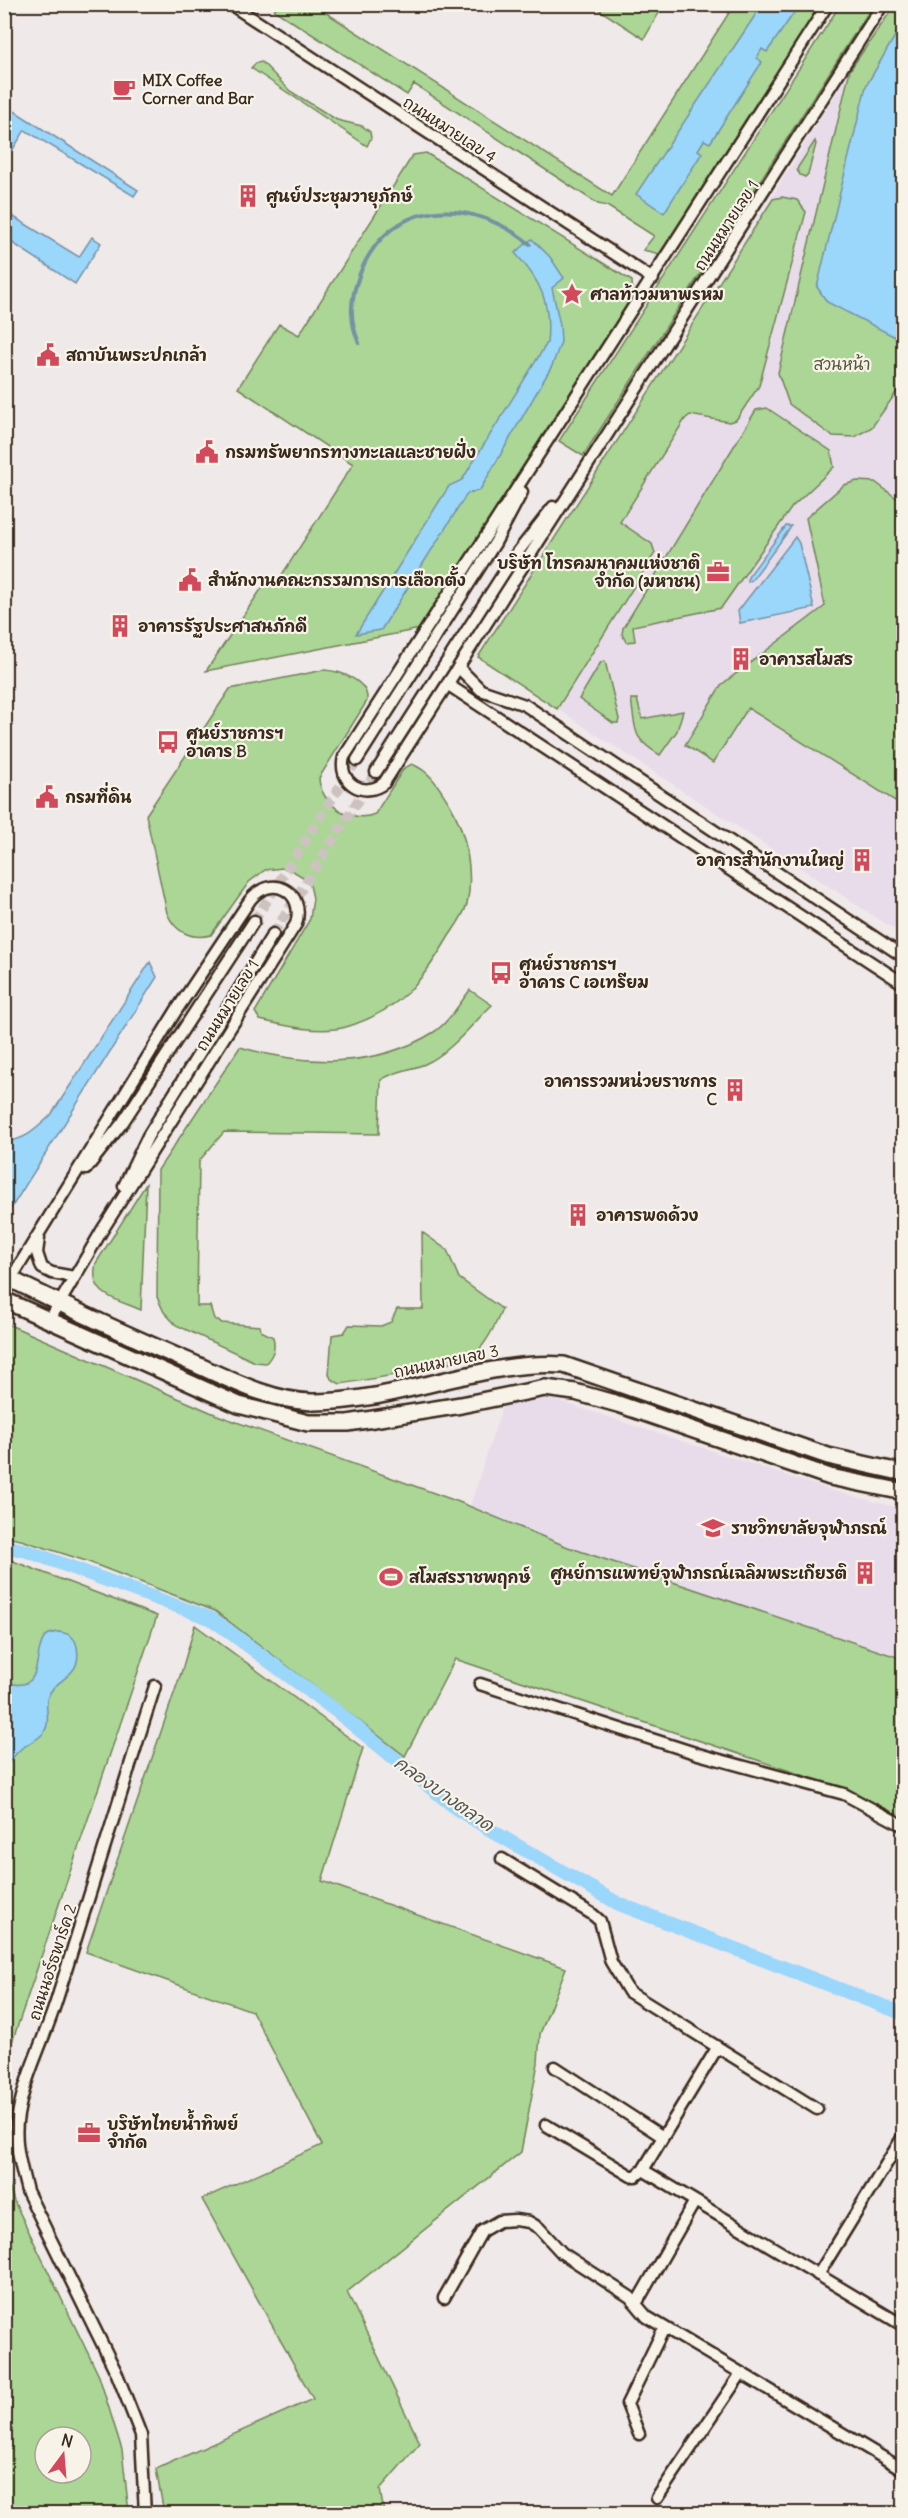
<svg xmlns="http://www.w3.org/2000/svg" width="908" height="2518" viewBox="0 0 908 2518" font-family="Delius,'Playpen Sans Thai',sans-serif">
<style>
.built{fill:#e8dceb}
.green{fill:#abd695;stroke:#73805a;stroke-width:1.5;fill-rule:evenodd}
.water{fill:#9bd6fb;stroke:#7591a3;stroke-width:1.5}
.lines{fill:none;stroke-linecap:round;stroke-linejoin:round}
.stream{stroke:#7591a3;stroke-width:4}
.canal{stroke:#9bd6fb;stroke-width:14}
.street-tunnel{stroke:#ccc3c0;stroke-width:10;stroke-dasharray:10 5;stroke-linecap:butt}
.street-casing{stroke:#3b2a1e;stroke-width:15}
.secondary-casing{stroke:#3b2a1e;stroke-width:20}
.street{stroke:#f7f3e8;stroke-width:10}
.secondary{stroke:#f7f3e8;stroke-width:15}
.labels{text-anchor:middle;stroke-width:4.5;stroke-linejoin:round;paint-order:stroke}
.poi-label{font-size:16px;font-weight:bold;fill:#3b2a1e;stroke:#f7f3e8;text-anchor:start}
.street-label{font-size:16px;fill:#3b2a1e;stroke:#f7f3e8}
.park-label{font-size:16px;fill:#57553c;stroke:#f7f3e8}
.water-label{font-size:18px;font-style:italic;fill:#535555;stroke:#f7f3e8}
</style>
<rect width="100%" height="100%" fill="#f0e9e9"/>
<filter id="ink" filterUnits="userSpaceOnUse"><feTurbulence type="fractalNoise" baseFrequency=".0167" numOctaves="2"/><feDisplacementMap in="SourceGraphic" scale="12" xChannelSelector="R" yChannelSelector="G"/><feConvolveMatrix kernelMatrix="1 2 1 2 8 2 1 2 1" color-interpolation-filters="sRGB"/></filter>
<g filter="url(#ink)">
<!-- built -->
<path class="built" d="M895,5H903V935L478,657L679,347L850,70Z
M547,1397L834,1491L903,1509V1659L568,1547L470,1506L503,1404Z"/>
<!-- green -->
<path class="green" d="M278,5H314L612,196L734,5H823L668,249L660,254L643,250L654,236L607,206L598,204L414,84L407,95L274,10Z
M592,5H656L660,11L644,39Z
M840,5H873L583,456L559,441Z
M895,5H903V383L872,427L855,437L832,436L789,404L778,373L850,70Z
M262,62L290,91L337,120L362,126L370,132L371,138L367,146L251,68L256,63Z
M815,141L816,144L808,174L805,177L800,175L797,170L798,167Z
M426,153L632,281L633,299L420,629L206,671L270,576L278,581L353,464L238,388L279,324L299,335L413,155Z
M782,197L797,200L806,212L759,386L736,420L729,422L690,415L685,419L620,522L652,544L655,553L557,709L478,657L773,199Z
M767,408L831,451L834,467L792,507L721,608L633,626L635,641L626,642L622,634L623,628L756,410Z
M857,481L875,482L903,503V806L748,708L713,763L685,745L721,685L825,606L806,518L844,485Z
M605,661L619,719L618,723H613L579,699L601,662Z
M324,670C341,671 369,681 367,701L319,778C320,804 351,824 375,814L404,768L412,764C431,772 438,786 449,803C466,831 474,872 467,904C464,915 455,927 449,936C422,982 399,1011 346,1027C320,1034 286,1026 260,1020L255,1012L310,919L313,898L310,885L303,877L293,871L283,868L265,870L249,882L211,935C191,940 175,932 167,913L146,815L230,689Z
M631,699H637L642,719L683,711L677,731L660,755C631,738 636,730 631,699Z
M470,990L492,1005C473,1023 449,1054 425,1064C410,1070 395,1071 381,1080L379,1134L224,1132L199,1161L197,1306H210L214,1319L222,1323L260,1326L261,1331L273,1337C276,1348 273,1355 266,1363L255,1362L176,1325L164,1312L157,1297L158,1170L240,1047C304,1066 375,1069 434,1032C448,1023 460,1003 470,990Z
M146,1184L141,1310C116,1299 88,1296 96,1263Z
M422,1232L447,1250L459,1278L502,1309C496,1324 487,1342 476,1353C462,1366 364,1380 340,1384L331,1379L329,1374L332,1335L344,1333L349,1325L381,1326L391,1322L397,1309H423Z
M5,1323L217,1415L459,1502L568,1547L903,1659V1820L847,1790L455,1659L405,1756L215,1611L86,1561L21,1540L5,1537Z
M5,1558L157,1616L5,2063Z
M195,1625L363,1748L322,1881L566,1968L540,2034L538,2063L521,2152L347,2292L420,2443L380,2489L384,2513H164L156,2469L313,2399L202,2199L322,2145L252,2011L86,1952L182,1670Z
M4,2172L14,2201L99,2376L122,2450L129,2513H5ZM45,2437H81V2473H45Z"/>
<!-- water -->
<path class="water" d="M762,5H796L798,7L767,52L762,49L757,58L762,62L710,143L704,140L698,150L702,153L664,213L636,194Z
M903,22V341L827,302L817,287L866,86Z
M5,105L138,190L134,196L25,130L5,162Z
M4,211L79,257L92,237L101,243L75,284L5,238Z
M532,239L550,257L564,278L552,288L560,325L561,342L552,366L480,490L467,494L381,630L356,634L449,486L462,480L547,343C551,304 542,282 515,253Z
M786,526H791L789,530L752,580L748,582V577Z
M795,537L799,543L814,608L740,623L738,611Z
M150,962L157,977L5,1218V1141C25,1141 37,1128 51,1115Z
M58,1632C68,1633 75,1636 77,1647C83,1680 52,1677 47,1700C45,1710 51,1722 44,1732C40,1739 29,1743 22,1748C15,1754 9,1762 5,1769V1682C47,1695 31,1653 45,1637C48,1633 53,1633 58,1632Z"/>
<g class="lines">
<!-- stream -->
<path class="stream" d="M359,343C349,320 350,300 359,276C388,197 470,196 530,244"/>
<!-- canal -->
<path class="canal" d="M4,1546L27,1551L212,1619L335,1710L457,1809L499,1835L619,1904L904,2014"/>
<!-- street-tunnel -->
<path class="street-tunnel" d="M254,921L357,760
M273,934L376,772"/>
<!-- street casing -->
<g class="street-casing">
<path id="street" d="M230,4L653,279
M828,4L344,757C337,783 364,799 384,783L883,4
M458,667L481,690L525,705L904,957
M447,684L904,984
M357,760L495,543L522,492
M376,772L514,557L553,507
M86,1169L123,1122L254,921
M124,1186L148,1136L273,934
M39,1238L37,1253L42,1268L52,1273L74,1277
M4,1290L176,1011L250,900C271,873 306,891 296,924L101,1232
M49,1321L104,1227
M480,1684L698,1754L844,1794L904,1826
M502,1859L592,1914L600,1921L611,1962L629,1992L817,2109
M717,2048L643,2170L904,2326
M555,2067L663,2137
M546,2125L631,2176H636L643,2170
M818,2275L904,2135
M444,2298L482,2231L499,2221L515,2220L529,2222L539,2228L562,2253L630,2297L647,2317L904,2470
M636,2304L695,2201
M639,2434L627,2404L664,2328
M657,2498L740,2375
M145,2514L141,2435L117,2374L27,2191C21,2167 13,2141 18,2115C25,2075 45,2038 57,1999C90,1894 122,1790 155,1686"/>
</g>
<!-- secondary casing -->
<g class="secondary-casing">
<path id="secondary" d="M4,1276C67,1307 131,1337 195,1364C231,1380 272,1401 312,1402C397,1403 477,1360 564,1365L828,1456L904,1473
M4,1300L239,1405L308,1423H348L461,1405L545,1388L575,1392L621,1405L830,1477L904,1492"/>
</g>
<!-- street -->
<use href="#street" class="street"/>
<!-- secondary -->
<use href="#secondary" class="secondary"/>
</g>
</g>
<!-- icons -->
<defs>
<g id="cafe-bare" transform="scale(1.8)"><path d="M-5.5-4.5H6V0H3Q3 3.5 0 3.5H-2.5Q-5.5 3.5-5.5 0ZM3-3.2v2h1.7v-2ZM-6 4.5H4V6H-6Z" fill="#d1495b" stroke="#f7f3e8" stroke-width="2.5" paint-order="stroke"/></g>
<g id="building-bare" transform="scale(1.8)"><path d="M-4-6H4V6H1V3H-1V6H-4ZM-2.5-4.3h1.7v1.8h-1.7ZM.8-4.3h1.7v1.8H.8ZM-2.5-1h1.7V.8h-1.7ZM.8-1h1.7V.8H.8Z" fill="#d1495b" stroke="#f7f3e8" stroke-width="2.5" paint-order="stroke"/></g>
<g id="sight-bare" transform="scale(1.8)"><path d="M0-6L1.8-2.2L6-1.7L2.9 1.2L3.7 5.4L0 3.3L-3.7 5.4L-2.9 1.2L-6-1.7L-1.8-2.2Z" fill="#d1495b" stroke="#f7f3e8" stroke-width="2.5" paint-order="stroke"/></g>
<g id="civic-bare" transform="scale(1.8)"><path d="M-.6-6.5H3V-4.5H.6V-3L4-1V1h2V6H-6V1h2V-1L-.6-3ZM-1.2 2.5V6h2.4V2.5Z" fill="#d1495b" stroke="#f7f3e8" stroke-width="2.5" paint-order="stroke"/></g>
<g id="office-bare" transform="scale(1.8)"><path d="M-6-3h4V-5.5h4V-3h4V5H-6ZM-1-4.5V-3h2v-1.5ZM-6 0V1H6V0Z" fill="#d1495b" stroke="#f7f3e8" stroke-width="2.5" paint-order="stroke"/></g>
<g id="bus-bare" transform="scale(1.8)"><path d="M-5-6H5V4H4V6H2V4H-2V6H-4V4H-5ZM-3.5-4V0h7V-4ZM-3.5 1.2v1.5H-2V1.2ZM2 1.2v1.5H3.5V1.2Z" fill="#d1495b" stroke="#f7f3e8" stroke-width="2.5" paint-order="stroke"/></g>
<g id="university-bare" transform="scale(1.8)"><path d="M0-5L7-2L0 1L-7-2ZM-4 1L0 2.5L4 1V4Q0 6-4 4Z" fill="#d1495b" stroke="#f7f3e8" stroke-width="2.5" paint-order="stroke"/></g>
<g id="stadium-bare" transform="scale(1.8)"><path d="M0-5a6.5 5 0 1 0 0 10a6.5 5 0 1 0 0-10ZM-3.5-1.8h7v3.6h-7Z" fill="#d1495b" stroke="#f7f3e8" stroke-width="2.5" paint-order="stroke"/></g>
</defs>
<g fill-rule="evenodd">
<use href="#cafe-bare" x="124" y="89"/>
<use href="#building-bare" x="248" y="196"/>
<use href="#sight-bare" x="572" y="294"/>
<use href="#civic-bare" x="48" y="355"/>
<use href="#civic-bare" x="207" y="452"/>
<use href="#office-bare" x="718" y="572"/>
<use href="#civic-bare" x="190" y="580"/>
<use href="#building-bare" x="120" y="626"/>
<use href="#building-bare" x="741" y="659"/>
<use href="#bus-bare" x="168" y="742"/>
<use href="#civic-bare" x="47" y="797"/>
<use href="#building-bare" x="862" y="860"/>
<use href="#bus-bare" x="501" y="973"/>
<use href="#building-bare" x="735" y="1090"/>
<use href="#building-bare" x="578" y="1215"/>
<use href="#university-bare" x="713" y="1528"/>
<use href="#building-bare" x="865" y="1573"/>
<use href="#stadium-bare" x="391" y="1577"/>
<use href="#office-bare" x="89" y="2133"/>
</g>
<g class="labels">
<!-- poi labels -->
<g class="poi-label">
<text x="142" y="86">MIX Coffee<tspan x="142" dy="18">Corner and Bar</tspan></text>
<text x="266" y="202">ศูนย์ประชุมวายุภักษ์</text>
<text x="590" y="300">ศาลท้าวมหาพรหม</text>
<text x="66" y="361">สถาบันพระปกเกล้า</text>
<text x="225" y="458">กรมทรัพยากรทางทะเลและชายฝั่ง</text>
<text x="700" y="569" text-anchor="end">บริษัท โทรคมนาคมแห่งชาติ<tspan x="700" dy="18">จำกัด (มหาชน)</tspan></text>
<text x="208" y="586">สำนักงานคณะกรรมการการเลือกตั้ง</text>
<text x="138" y="632">อาคารรัฐประศาสนภักดี</text>
<text x="759" y="665">อาคารสโมสร</text>
<text x="186" y="739">ศูนย์ราชการฯ<tspan x="186" dy="18">อาคาร B</tspan></text>
<text x="65" y="803">กรมที่ดิน</text>
<text x="844" y="866" text-anchor="end">อาคารสำนักงานใหญ่</text>
<text x="519" y="970">ศูนย์ราชการฯ<tspan x="519" dy="18">อาคาร C เอเทรียม</tspan></text>
<text x="717" y="1087" text-anchor="end">อาคารรวมหน่วยราชการ<tspan x="717" dy="18">C</tspan></text>
<text x="596" y="1221">อาคารพดด้วง</text>
<text x="731" y="1534">ราชวิทยาลัยจุฬาภรณ์</text>
<text x="847" y="1579" text-anchor="end">ศูนย์การแพทย์จุฬาภรณ์เฉลิมพระเกียรติ</text>
<text x="409" y="1583">สโมสรราชพฤกษ์</text>
<text x="107" y="2130">บริษัทไทยน้ำทิพย์<tspan x="107" dy="18">จำกัด</tspan></text>
</g>
<!-- street labels -->
<g class="street-label">
<text transform="translate(450 129) rotate(33)" y="6">ถนนหมายเลข 4</text>
<text transform="translate(726 225) rotate(-57)" y="6">ถนนหมายเลข 1</text>
<text transform="translate(227 1005) rotate(-58)" y="6">ถนนหมายเลข 1</text>
<text transform="translate(446 1361) rotate(-12)" y="6">ถนนหมายเลข 3</text>
<text transform="translate(52 1962) rotate(-72)" y="6">ถนนนอร์ธพาร์ค 2</text>
</g>
<!-- park labels -->
<g class="park-label">
<text x="842" y="370">สวนหน้า</text>
</g>
<!-- water labels -->
<g class="water-label">
<text transform="translate(444 1794) rotate(35)" y="6">คลองบางตลาด</text>
</g>
</g>
<!-- margin -->
<rect width="908" height="2518" fill="none" stroke="#f7f3e8" stroke-width="24"/>
<rect x="12" y="12" width="884" height="2494" fill="none" stroke="#3b2a1e" stroke-width="2" filter="url(#ink)"/>
<!-- north arrow -->
<g transform="translate(63 2455) rotate(16)"><circle r="28" fill="#f7f3e8" stroke="#aca397" stroke-width="1.5"/>
<path d="M0-4.5L10 22L0 15L-10 22Z" fill="#d1495b"/>
<text y="-9" font-size="16" font-weight="bold" text-anchor="middle" fill="#3b2a1e">N</text>
</g>
</svg>
